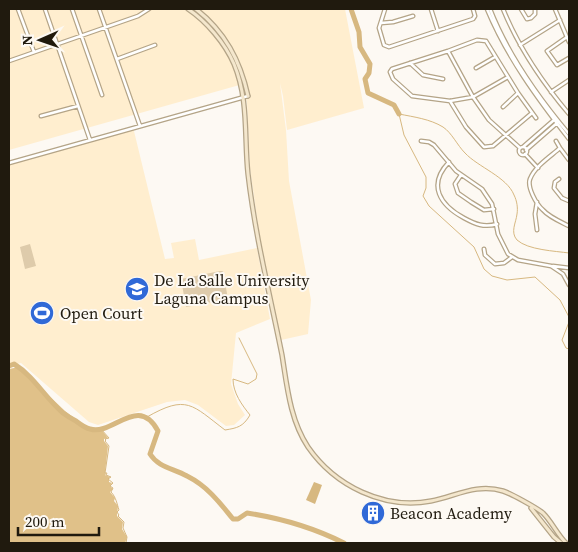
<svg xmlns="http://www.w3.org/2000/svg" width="578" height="552" viewBox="0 0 578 552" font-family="'Source Serif 4',serif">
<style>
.built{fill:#ffeecf}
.green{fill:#decbab}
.forest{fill:#e0c189}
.water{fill:#d7b880}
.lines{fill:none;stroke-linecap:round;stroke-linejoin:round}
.stream{stroke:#d7b880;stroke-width:1}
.river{stroke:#d7b880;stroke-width:5}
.street-casing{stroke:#b4a487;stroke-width:5}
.secondary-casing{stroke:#b4a487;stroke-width:5.5}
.street{stroke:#fff;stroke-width:2.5}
.secondary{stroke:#f4e7cd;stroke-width:3}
.labels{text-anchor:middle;stroke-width:4;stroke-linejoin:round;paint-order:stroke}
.poi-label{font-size:16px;fill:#201a0e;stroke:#fdf9f3;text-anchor:start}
</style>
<rect width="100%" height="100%" fill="#fdf9f3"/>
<!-- built -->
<path class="built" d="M9,9H345L364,108L287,130L283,96L280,83L286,130L289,181L311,300L308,334L281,340L260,239L250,169L247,103L243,84L9,150Z
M133,127L165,259L174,258L171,243L195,239L199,260L257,248L270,319L236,333L231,384L238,404L245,415L234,425L226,426L198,405L185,400L167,402L98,425L89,422L21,363L9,366V163Z"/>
<!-- green -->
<path class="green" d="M30,244L36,266L25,269L20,247Z
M220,271H223L228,299L186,307L181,279Z
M44,303L49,320L40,323L36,306Z"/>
<!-- forest -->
<path class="forest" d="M19,367L65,411L90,430L101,429L108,438L104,439V441L108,446L105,472L106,474L105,475L110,477L108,480H109V482L112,483L110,486L113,489L110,492L115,498L114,501L118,506L117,516L123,522L122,529L127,537L125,543H9V369Z"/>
<!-- water -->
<path class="water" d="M314,482L322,485L315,504L306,500Z"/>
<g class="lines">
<!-- stream -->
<path class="stream" d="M569,253C555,251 528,250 517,240C510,232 516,223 517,214C518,208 517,201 514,195C507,177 478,167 465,153C457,145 452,133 443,127C430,119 414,117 399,114L404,135L426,177V188L423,196L429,206L474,247L484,269L492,276L507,280L535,277L560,300L569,317
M569,322L562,340L566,348L569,349
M147,417C187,394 192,405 225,430C237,428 243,427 250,415C242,405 233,393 233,379L248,384L256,379L257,374L239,338
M101,429L109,438L105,439L106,440L105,441L109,446L105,473H107L106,475L111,477L108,479L113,483L110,486L113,488L111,492C116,497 117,504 119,510L117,512L119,515L118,516L124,522L123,528L127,537L126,543"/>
<!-- river -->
<path class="river" d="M351,9L359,32L360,47L370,64L369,73L365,79L368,93L394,105L399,114
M9,366L14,364C35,377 45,398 63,413C67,416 72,419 76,421C80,424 85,428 90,429C113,436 138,394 158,431L150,454C159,468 173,468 187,476C191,478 196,481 200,484C214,494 223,507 233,519H238L247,513C280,518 314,528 344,543"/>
<!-- street casing -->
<g class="street-casing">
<path id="street" d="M18,9L34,52
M45,9L90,140
M72,9L102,95
M99,9L140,126
M385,9L379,28L384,45L389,47L473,19L475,16L473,9
M431,9L438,31
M487,9C507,57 537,98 569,139
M490,9C508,55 537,96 569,134
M503,9C519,48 542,82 569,114
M521,9L527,19L531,18L535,14V9
M555,9L569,42
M381,23L393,22L413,16
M567,37L547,51L557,65L569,58
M520,45L560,20
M448,51L473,97L489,120L520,148
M117,59L155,45
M9,61L138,16L149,9
M410,63L423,75L443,79
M476,68L495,57
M508,77L473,97L450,101L412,96L393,79L390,72L392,69L448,51L477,40L486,41L518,93L536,118
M551,92L569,80
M450,101L466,127L484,147L493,146L532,113
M503,107L518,93
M41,116L78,106
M421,141L429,142L434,145L456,171L482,189L492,204L498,234L508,254L518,260L551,266L563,274L569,285
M556,141L560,148
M523,147L554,120
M519 151a4 4 0 1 1 8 0a4 4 0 1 1-8 0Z
M526,150L557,123
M525,154L538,168
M569,160L560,148C551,156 535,166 530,179C527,187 536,204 543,210C549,217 561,222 569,226
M449,162C427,185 440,205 464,218C475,224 484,228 497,224
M9,163L248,96
M461,175L455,184L458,193L471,202L484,210L494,209
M559,179L555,182L554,188L562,198L569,201
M537,202L535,214L537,230
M484,249L485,255L495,264L504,263L512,257
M553,266L569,268"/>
</g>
<!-- secondary casing -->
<g class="secondary-casing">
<path id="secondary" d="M188,9C206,21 225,43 234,64C249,100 244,137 248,174C255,235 270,295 282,355C287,386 290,420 308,447C335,486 384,510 431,501C456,496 477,483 503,491C510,493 537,508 543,513C552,522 557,534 566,543
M196,9C225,32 240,60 248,96
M531,508L554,537L561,543"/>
</g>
<!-- street -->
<use href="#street" class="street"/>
<!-- secondary -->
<use href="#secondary" class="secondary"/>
</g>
<!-- icons -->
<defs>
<g id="university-disc" transform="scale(1.25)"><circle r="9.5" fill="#3069d7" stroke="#fdf9f3"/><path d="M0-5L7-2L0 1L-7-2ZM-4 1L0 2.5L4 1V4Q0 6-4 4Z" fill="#fff"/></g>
<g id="stadium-disc" transform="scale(1.25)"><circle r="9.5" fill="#3069d7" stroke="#fdf9f3"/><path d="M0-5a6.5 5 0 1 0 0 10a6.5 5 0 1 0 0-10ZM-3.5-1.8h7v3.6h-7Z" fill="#fff"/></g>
<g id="building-disc" transform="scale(1.25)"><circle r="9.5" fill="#3069d7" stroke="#fdf9f3"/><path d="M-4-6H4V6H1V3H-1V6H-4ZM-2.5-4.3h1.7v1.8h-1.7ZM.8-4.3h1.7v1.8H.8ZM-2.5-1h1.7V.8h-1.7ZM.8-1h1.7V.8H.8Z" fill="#fff"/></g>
</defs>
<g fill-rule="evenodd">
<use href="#university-disc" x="137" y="289"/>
<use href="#stadium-disc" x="42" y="313"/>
<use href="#building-disc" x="373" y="513"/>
</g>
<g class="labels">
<!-- poi labels -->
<g class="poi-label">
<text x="154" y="286">De La Salle University<tspan x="154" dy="18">Laguna Campus</tspan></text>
<text x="60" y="319">Open Court</text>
<text x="390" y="519">Beacon Academy</text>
</g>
</g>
<!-- border -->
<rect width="578" height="552" fill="none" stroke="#201a0e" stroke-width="20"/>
<!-- north arrow -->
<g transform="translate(40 40) rotate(268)" stroke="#fdf9f3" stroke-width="4" paint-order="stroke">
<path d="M0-4L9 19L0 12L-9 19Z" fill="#201a0e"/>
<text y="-8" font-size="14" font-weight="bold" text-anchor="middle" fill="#201a0e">N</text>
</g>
<!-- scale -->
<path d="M18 527v8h81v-8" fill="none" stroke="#201a0e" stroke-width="2.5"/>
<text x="25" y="527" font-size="15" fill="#201a0e" stroke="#fdf9f3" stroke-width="4" paint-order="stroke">200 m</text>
</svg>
